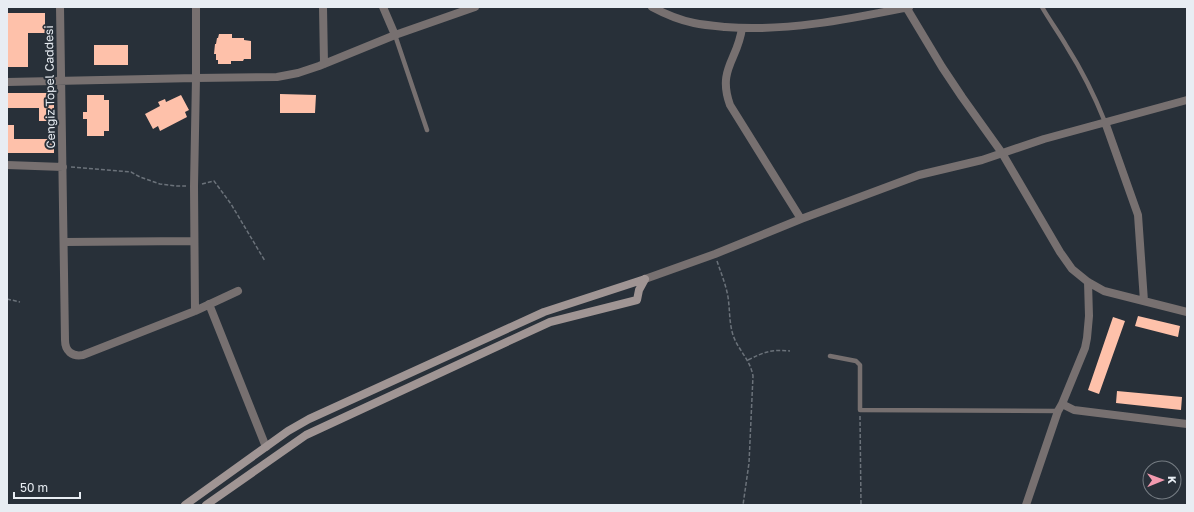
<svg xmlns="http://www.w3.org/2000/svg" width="1194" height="512" viewBox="0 0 1194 512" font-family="'Golos Text',sans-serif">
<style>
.building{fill:#fec1aa}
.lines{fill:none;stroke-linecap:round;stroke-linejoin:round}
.path{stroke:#6b727a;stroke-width:1.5;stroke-dasharray:4 2;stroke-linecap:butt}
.lane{stroke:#777070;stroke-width:4.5}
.street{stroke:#777070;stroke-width:8}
.secondary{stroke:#a09594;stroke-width:8}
.labels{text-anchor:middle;stroke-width:4;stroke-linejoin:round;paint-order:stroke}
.street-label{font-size:12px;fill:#e8edf3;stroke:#283039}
</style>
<rect width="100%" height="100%" fill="#283039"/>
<!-- building -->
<path class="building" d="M7,13H45V33H28V67H7Z
M219,34H232V38H244V40L251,41V59H244L243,61H231V64H218V60H216V54H214L215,44H216L217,38H218Z
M94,45H128V65H94Z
M7,93H54V121H39V108H7Z
M280,94L316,95L315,113H280Z
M87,95H104V100H109V131H104V136H87V119H83V112H87Z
M181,95L189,110L185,112L187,117L160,131L158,126L153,129L145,114L160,106L158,102L165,99L166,102Z
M7,125H14V139H54V153H7Z
M1138,316L1180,326L1178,337L1135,326Z
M1113,317L1125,321L1099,394L1088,390Z
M1117,391L1182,397L1181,410L1116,403Z"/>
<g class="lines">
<!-- path -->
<path class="path" d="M71,167L131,172L140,177L160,184L176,186H186
M202,184L214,181L231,204L265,261
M717,261C721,273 726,285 728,297C730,310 729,322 733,335C738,350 750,359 753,376L749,463L743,505
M7,299L20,302
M748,360C764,352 772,349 790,351
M860,416L861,505"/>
<!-- lane -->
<path class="lane" d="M1042,7C1050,21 1059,33 1067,47C1081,69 1095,97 1105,122
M395,35L427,130
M830,356L856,361L860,365V410L1058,411"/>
<!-- street -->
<path class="street" d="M60,7L65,340C65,351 72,357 83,355L195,311L238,291
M323,7L324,64
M383,7L395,35
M652,7C665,14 679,20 694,23C704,25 715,26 725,27C786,32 849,19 909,7
M906,7L942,67L962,97L1002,153L1060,252L1072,269L1088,282L1104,291L1187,312
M742,28C738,60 717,69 730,105L801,219
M7,82L196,78V7
M1105,122L1138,215L1144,301
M7,165L63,167
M64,242L194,241
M645,279L715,254L801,219L919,175L982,160L1044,139L1187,100
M1088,282L1089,316L1087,338L1085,348L1062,404L1074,410L1187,424
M209,304L266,447
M195,311L194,186L196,78L277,77L298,73L319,66L395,35L475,7
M1026,505L1058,411L1062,404"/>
<!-- secondary -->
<path class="secondary" d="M185,505L288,431L309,419L544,312L645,279
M206,505L306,435L550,322L637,300L639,290L645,279"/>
</g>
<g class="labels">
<!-- street labels -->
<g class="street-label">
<text transform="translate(50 87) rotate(-91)" y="4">Cengiz Topel Caddesi</text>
</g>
</g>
<!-- border -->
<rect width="1194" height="512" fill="none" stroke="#e8edf3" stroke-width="16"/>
<!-- north arrow -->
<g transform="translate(1162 480) rotate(89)"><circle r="19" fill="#283039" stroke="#757c83"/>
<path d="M0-3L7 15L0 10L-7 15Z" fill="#f29aaf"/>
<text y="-6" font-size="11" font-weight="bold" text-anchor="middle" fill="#e8edf3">K</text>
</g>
<!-- scale -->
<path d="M14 492v6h66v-6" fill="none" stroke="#e8edf3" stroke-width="2"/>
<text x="20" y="492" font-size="12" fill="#e8edf3" stroke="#283039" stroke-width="3" paint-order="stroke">50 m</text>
</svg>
